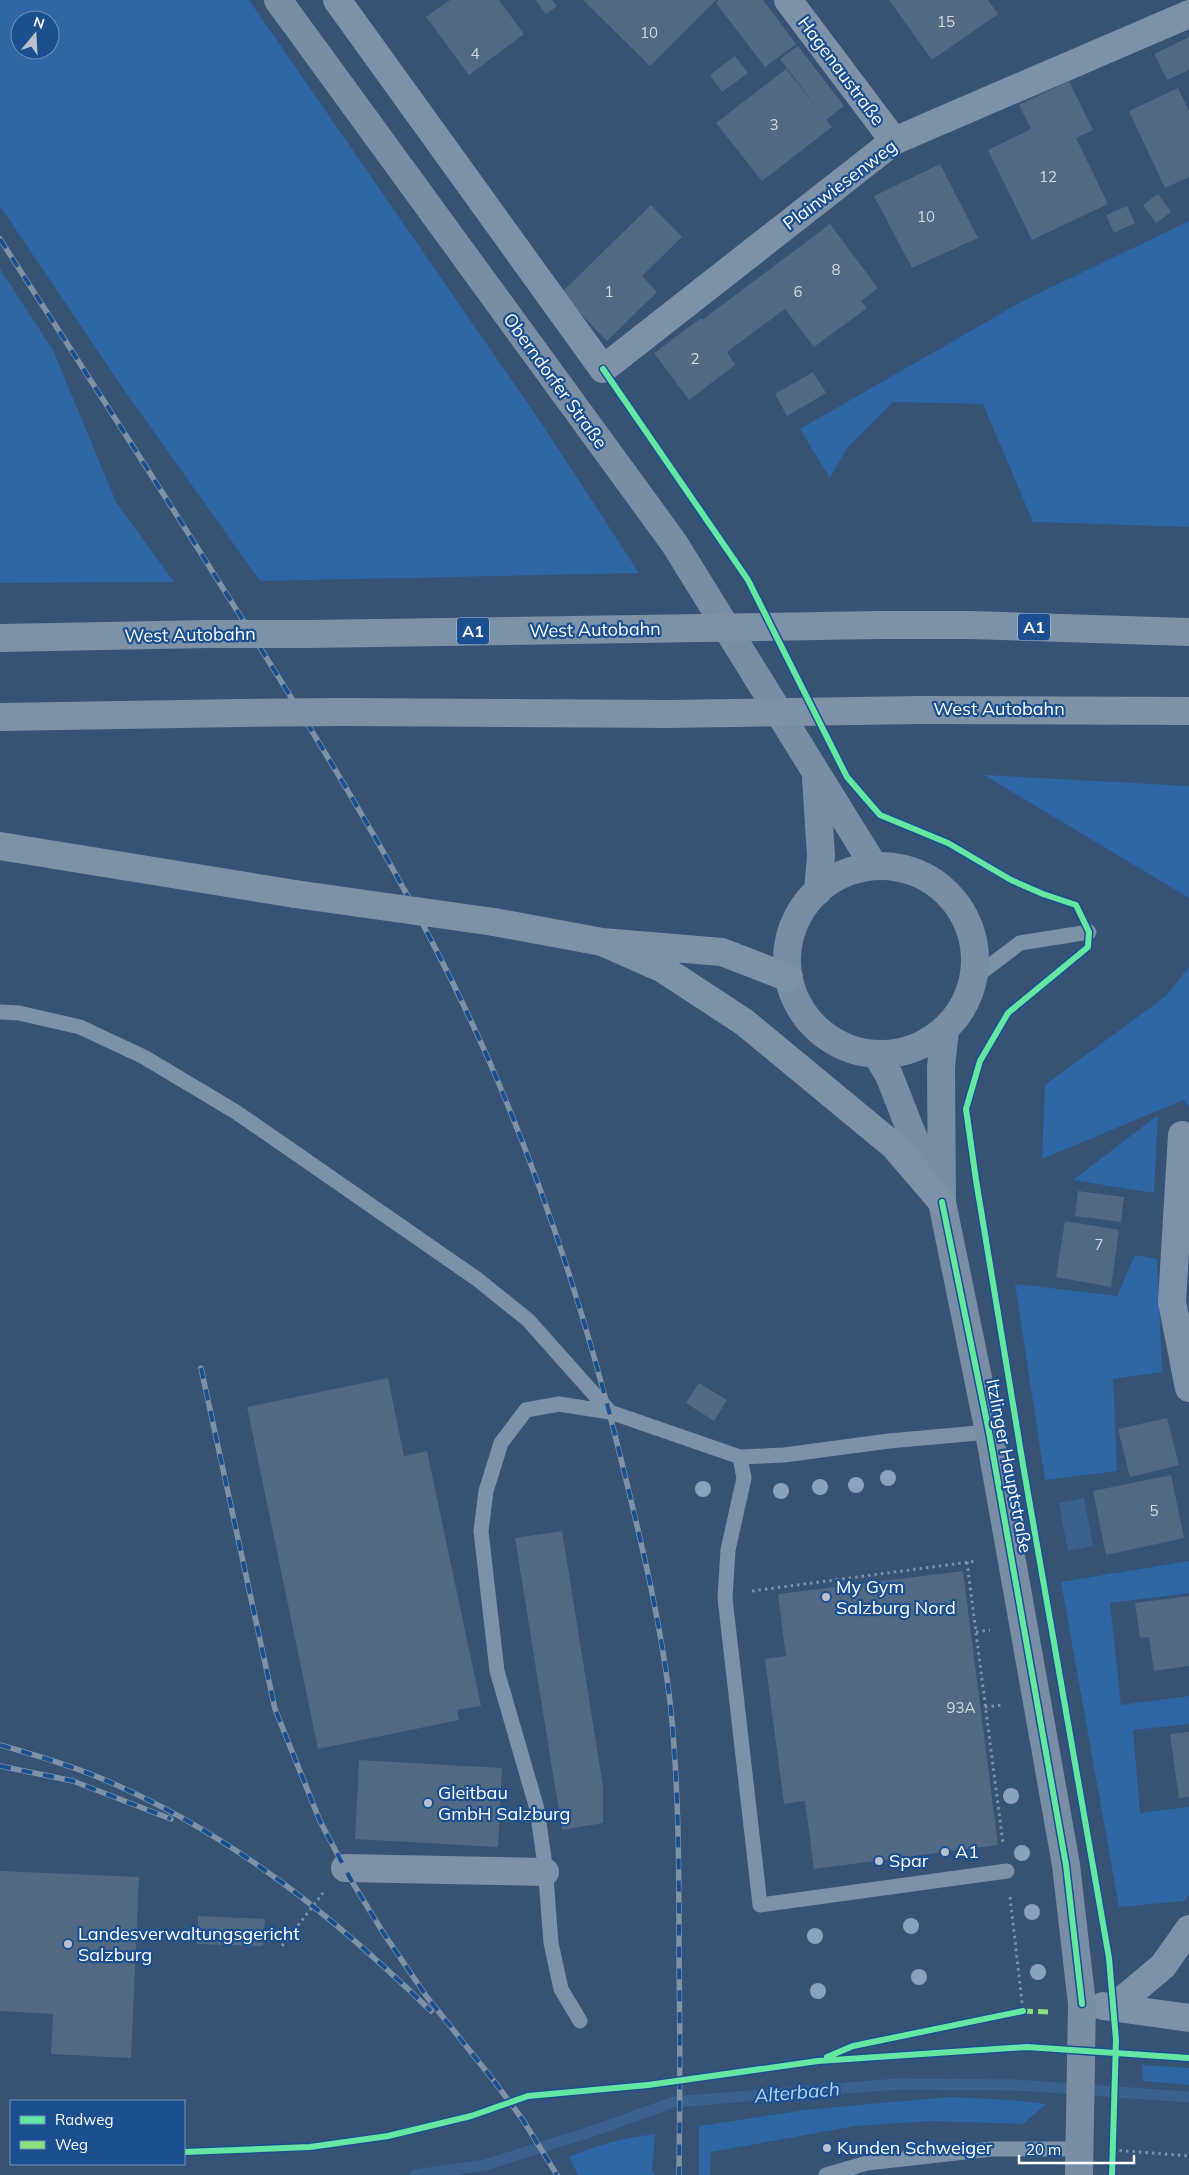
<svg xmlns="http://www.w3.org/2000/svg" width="1189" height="2175" viewBox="0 0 1189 2175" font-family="Mulish,sans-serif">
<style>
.green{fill:#2f66a5;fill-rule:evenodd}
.water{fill:#3b618d}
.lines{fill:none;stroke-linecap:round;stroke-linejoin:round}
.stream{stroke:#3b618d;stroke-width:11}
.building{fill:#526984}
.path{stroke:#7d92a8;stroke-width:3;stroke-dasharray:2.5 4;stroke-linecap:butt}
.service{stroke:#7d92a8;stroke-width:15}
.minor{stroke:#7d92a8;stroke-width:28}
.secondary{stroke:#798da4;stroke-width:28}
.motorway{stroke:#7e92a7;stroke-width:28}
.rail-casing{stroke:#7e92a7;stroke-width:5.5}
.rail{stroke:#1b4f8f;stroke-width:4;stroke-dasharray:11;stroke-linecap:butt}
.motorway-bridge{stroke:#7e92a7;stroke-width:28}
.quiet{stroke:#8de07e;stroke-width:5;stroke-dasharray:10 5;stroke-linecap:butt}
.cycleway-casing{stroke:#1b4f8f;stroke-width:9}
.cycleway{stroke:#66e7a1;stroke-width:6}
.tree{fill:#8aa2be}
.poi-dot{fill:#b9c2ce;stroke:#1b4f8f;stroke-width:2}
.labels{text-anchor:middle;stroke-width:4.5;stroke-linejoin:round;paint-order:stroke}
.number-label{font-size:15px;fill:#d4dae0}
.shield{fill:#1b4f8f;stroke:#bbcadd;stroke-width:1}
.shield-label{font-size:16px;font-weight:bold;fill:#fff}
.street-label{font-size:18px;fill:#fff;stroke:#1b4f8f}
.poi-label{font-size:18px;fill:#fff;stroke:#1b4f8f;text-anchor:start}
.water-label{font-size:19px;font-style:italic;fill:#b5d3f5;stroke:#1b4f8f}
</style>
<rect width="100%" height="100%" fill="#365274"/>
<!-- green -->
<path class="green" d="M0,0H249L542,424L639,573L260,581L124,390L0,206ZM20,20H50V50H20Z
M1189,221V527L1033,522L983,404L893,402L847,448L830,478L800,429L1023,301Z
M0,269L53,350L116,502L174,582L0,583Z
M984,775L1189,786V898Z
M1189,967V1107L1183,1100L1042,1159L1045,1085L1166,996Z
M1158,1115L1154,1193L1073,1180Z
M1135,1255L1157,1259L1162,1372L1113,1379L1117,1471L1045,1480L1015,1284L1117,1296Z
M1189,1561V1593L1110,1603L1121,1705L1189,1696V1724L1133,1730L1140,1813L1189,1807V1895L1184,1901L1119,1907L1061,1582Z
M1142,2065L1189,2068V2085L1143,2081Z
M950,2097L1011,2100L1046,2104L1023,2124L929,2121L856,2126L711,2152L710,2175H699V2126L813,2109Z
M655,2134L652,2172L655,2175H578L569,2157C597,2145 624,2138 655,2134Z"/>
<!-- water -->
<path class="water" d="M1084,1498L1093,1546L1068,1551L1059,1503Z"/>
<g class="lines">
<!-- stream -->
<path class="stream" d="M415,2175L485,2165L593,2131L674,2102L897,2084L1016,2085L1189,2097"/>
</g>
<!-- building -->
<path class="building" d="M450,0H499L524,34L469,75L426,17Z
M535,0H552L557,6L546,14Z
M583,0H716L650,66Z
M719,0H763L796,44L765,67L716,3Z
M889,0H988L998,14L932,60Z
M1189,37V70L1167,80L1154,54Z
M798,46L844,106L826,120L832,127L762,181L716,123L786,69L818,109L780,59Z
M735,56L748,73L722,92L710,75Z
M1069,81L1093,130L1076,138L1108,204L1032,240L988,150L1031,129L1019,105Z
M1178,88L1189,111V177L1165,188L1129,111Z
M940,164L978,238L912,268L874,196Z
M1158,194L1171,212L1156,223L1143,205Z
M651,205L682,237L642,276L657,292L607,341L561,293Z
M1127,206L1135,223L1114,233L1106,215Z
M830,224L878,288L861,301L867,308L814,347L785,309L727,352L735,365L689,400L654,353L701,318L702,320Z
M813,372L826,393L787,416L775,394Z
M1078,1191L1124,1197L1121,1222L1075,1216Z
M1065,1221L1119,1230L1111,1287L1056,1277Z
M388,1378L404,1456L427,1451L481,1706L457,1710L459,1720L318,1749L247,1407Z
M699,1383L727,1400L714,1421L686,1403Z
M1167,1418L1179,1465L1130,1477L1118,1429Z
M1171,1475L1184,1538L1106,1555L1093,1491Z
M562,1531L603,1786V1823L562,1830L515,1538Z
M963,1571L998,1845L814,1869L805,1801L784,1804L765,1659L786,1656L778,1594Z
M1189,1596V1666L1154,1671L1149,1637L1140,1638L1135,1603Z
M1189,1732V1797L1179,1798L1170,1734Z
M359,1760L502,1768L498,1847L355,1839Z
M0,1871L139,1877L131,2058L51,2054L53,2014L0,2011Z
M198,1916L265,1919L263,1946L197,1944Z"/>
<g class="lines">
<!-- path -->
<path class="path" d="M967,1562L1003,1844
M752,1591L977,1561
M976,1632L990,1630
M985,1707L1002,1705
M1010,1897L1023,2011
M282,1946L323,1893
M1113,2150L1189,2156"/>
<!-- service -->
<path class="service" d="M975,977L1020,943L1089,932
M0,1012L19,1013L80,1027L144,1057L236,1112L477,1279L528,1320L610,1412
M989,1432L889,1441L784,1455L740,1457L744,1478L728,1550L725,1598L760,1905L1007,1871
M580,2021L561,1989L551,1943L545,1865L537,1809L497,1671L481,1531L486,1491L501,1443L526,1410L559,1404L610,1412L740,1457
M826,2175L867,2163L992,2149H1081"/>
<!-- minor -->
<path class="minor" d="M337,0L603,369L894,141L1189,14
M788,0L894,141
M1182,1135L1172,1302L1189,1388
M345,1868L545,1872
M1103,2006L1189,2018
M1114,2007L1163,1966L1189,1929"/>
<!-- secondary -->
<path class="secondary" d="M278,0L674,543L874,866
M816,778L821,856L818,891
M787 960a94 94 0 1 1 188 0a94 94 0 1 1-188 0Z
M945,1029L941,1067L942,1202L989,1432L1066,1865L1082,2004L1079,2175
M876,1054L889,1075L910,1129L939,1194"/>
<!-- motorway -->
<path class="motorway" d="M878,625H969L1189,632
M309,634L637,629
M0,638L208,634
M918,710L1189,711
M343,712L669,714
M0,717L241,713
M0,846L295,894
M494,922L602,942L722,952L789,978
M602,942L663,969L744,1022L894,1146L942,1202"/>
<!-- rail casing -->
<g class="rail-casing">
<path id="rail" d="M0,239C89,378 179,517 266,657C348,788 428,921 490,1063C546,1192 589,1327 622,1463C642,1545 662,1627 671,1711C679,1792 679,1873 679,1954C680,2027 680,2101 679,2175
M201,1368L275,1709L320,1821L351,1880L384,1934L427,1997L498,2086
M0,1745C38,1756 76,1767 112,1783C235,1837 334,1917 431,2011
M0,1766L73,1781L171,1819
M494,2081L523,2120L557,2175"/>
</g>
<!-- rail -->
<use href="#rail" class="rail"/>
<!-- motorway-bridge -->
<path class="motorway-bridge" d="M637,629L878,625
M208,634H309
M241,713L343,712
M669,714L918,710
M295,894L494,922"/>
<!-- quiet -->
<path class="quiet" d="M1023,2011L1049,2012"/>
<!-- cycleway casing -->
<g class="cycleway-casing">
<path id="cycleway" d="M603,369L748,580L847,777L880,815L948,843L1011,880L1043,894L1076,905L1089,932L1088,947L1008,1013L980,1061L966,1109L976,1180L1023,1465L1109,1958L1116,2040L1112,2175
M942,1202L989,1432L1066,1865L1082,2004
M827,2057L853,2046L1023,2011
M184,2152L310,2147L388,2136L471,2116L528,2096L648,2085L818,2061L1027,2047L1189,2058"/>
</g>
<!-- cycleway -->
<use href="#cycleway" class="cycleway"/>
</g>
<!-- trees -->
<g class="tree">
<circle cx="888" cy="1478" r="8"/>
<circle cx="856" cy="1485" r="8"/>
<circle cx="820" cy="1487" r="8"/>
<circle cx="703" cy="1489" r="8"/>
<circle cx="781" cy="1491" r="8"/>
<circle cx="1011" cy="1796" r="8"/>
<circle cx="1022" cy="1853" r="8"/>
<circle cx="1032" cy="1912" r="8"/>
<circle cx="911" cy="1926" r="8"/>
<circle cx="815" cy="1936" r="8"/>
<circle cx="1038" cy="1972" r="8"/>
<circle cx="919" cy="1977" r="8"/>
<circle cx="818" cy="1991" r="8"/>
</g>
<!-- markers -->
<g class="poi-dot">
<circle cx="826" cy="1597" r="5"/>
<circle cx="428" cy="1803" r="5"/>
<circle cx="945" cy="1852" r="5"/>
<circle cx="879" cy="1861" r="5"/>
<circle cx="68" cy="1944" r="5"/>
<circle cx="827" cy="2148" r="5"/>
</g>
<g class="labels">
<!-- number labels -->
<g class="number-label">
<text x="946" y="27">15</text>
<text x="649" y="38">10</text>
<text x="475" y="59">4</text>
<text x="774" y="130">3</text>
<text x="1048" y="182">12</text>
<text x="926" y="222">10</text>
<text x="836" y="275">8</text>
<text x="609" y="297">1</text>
<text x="798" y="297">6</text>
<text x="695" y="364">2</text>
<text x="1099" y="1250">7</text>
<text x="1154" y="1516">5</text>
<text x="961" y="1713">93A</text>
</g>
<!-- shield labels -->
<g class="shield">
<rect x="1018" y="613.5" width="32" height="27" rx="4"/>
<rect x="457" y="617.5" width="32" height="27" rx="4"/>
</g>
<g class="shield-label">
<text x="1034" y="633">A1</text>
<text x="473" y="637">A1</text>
</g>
<!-- street labels -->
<g class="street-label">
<text transform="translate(841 71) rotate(53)" y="6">Hagenaustraße</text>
<text transform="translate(840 185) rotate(-37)" y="6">Plainwiesenweg</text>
<text transform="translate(555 381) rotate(54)" y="6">Oberndorfer Straße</text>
<text transform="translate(595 630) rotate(-1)" y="6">West Autobahn</text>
<text transform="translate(190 635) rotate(-1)" y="6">West Autobahn</text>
<text x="999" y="715">West Autobahn</text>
<text transform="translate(1009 1466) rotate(79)" y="6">Itzlinger Hauptstraße</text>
</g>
<!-- poi labels -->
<g class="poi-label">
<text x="836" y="1593">My Gym<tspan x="836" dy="21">Salzburg Nord</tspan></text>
<text x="438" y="1799">Gleitbau<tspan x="438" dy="21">GmbH Salzburg</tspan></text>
<text x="955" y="1858">A1</text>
<text x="889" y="1867">Spar</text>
<text x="78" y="1940">Landesverwaltungsgericht<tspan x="78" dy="21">Salzburg</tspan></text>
<text x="837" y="2154">Kunden Schweiger</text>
</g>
<!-- water labels -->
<g class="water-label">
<text transform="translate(797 2092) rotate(-5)" y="7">Alterbach</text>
</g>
</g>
<!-- legend -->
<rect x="10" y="2100" width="175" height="65" fill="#1b4f8f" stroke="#7695bc"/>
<rect x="20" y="2116" width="25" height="8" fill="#66e7a1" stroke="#7695bc"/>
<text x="55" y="2125" font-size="15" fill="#ffffff">Radweg</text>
<rect x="20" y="2141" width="25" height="8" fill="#8de07e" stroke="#7695bc"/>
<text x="55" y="2150" font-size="15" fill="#ffffff">Weg</text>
<!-- north arrow -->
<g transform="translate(35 35) rotate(18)"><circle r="24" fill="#1b4f8f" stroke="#7695bc"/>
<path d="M0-4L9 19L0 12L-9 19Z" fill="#b9c2ce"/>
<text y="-8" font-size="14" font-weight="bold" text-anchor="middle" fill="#ffffff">N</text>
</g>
<!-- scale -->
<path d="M1019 2155v8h115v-8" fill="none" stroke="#ffffff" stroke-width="2.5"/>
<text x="1026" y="2155" font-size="15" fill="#ffffff" stroke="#1b4f8f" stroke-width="4" paint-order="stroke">20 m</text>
</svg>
